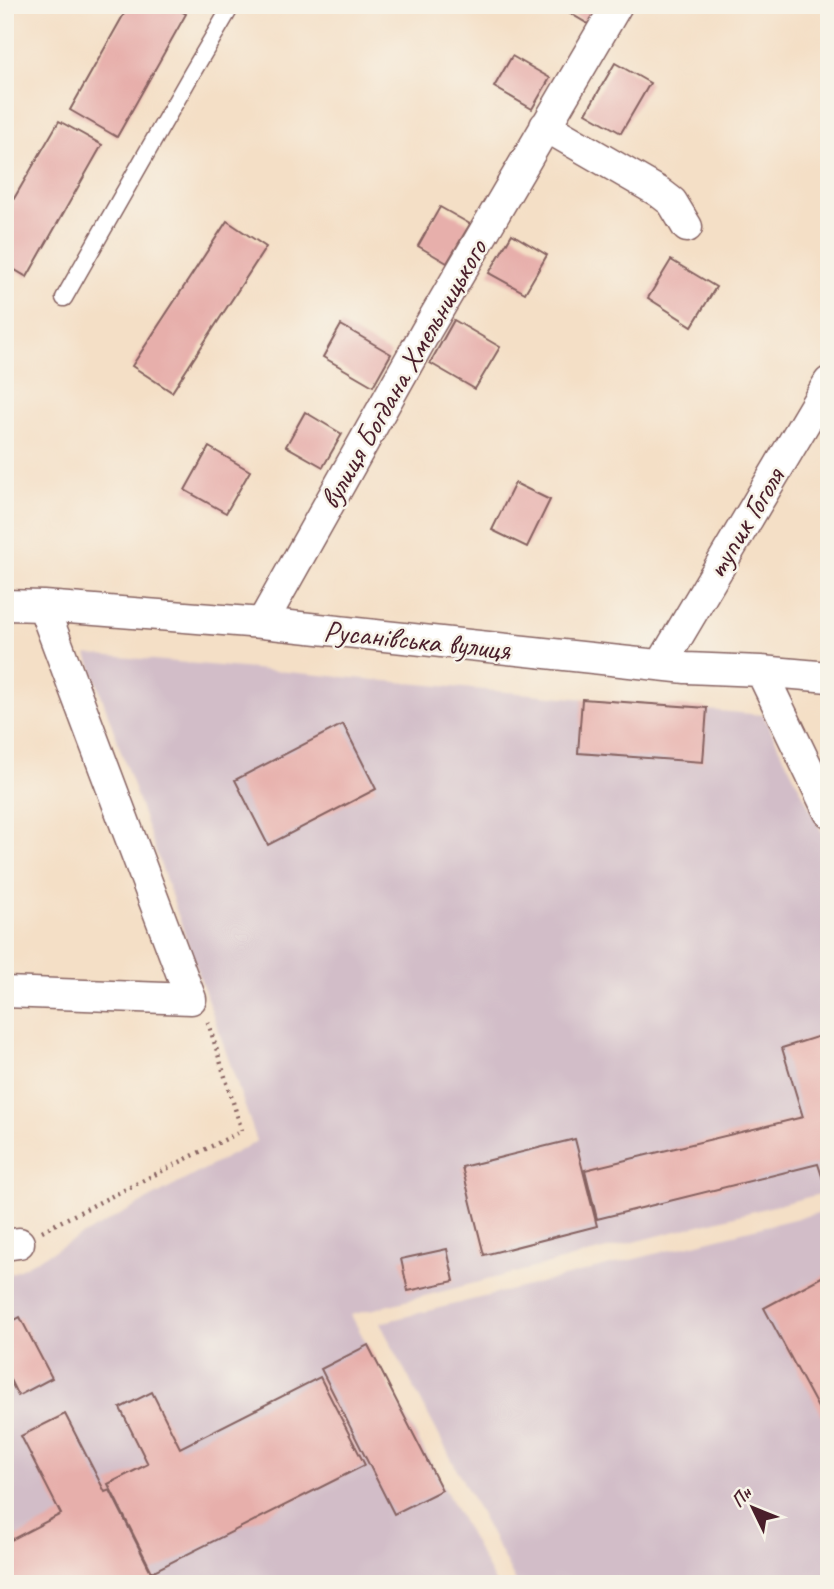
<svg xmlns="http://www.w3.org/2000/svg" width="834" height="1589" viewBox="0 0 834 1589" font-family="Caveat,sans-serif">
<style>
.industrial{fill:#d2bdc8}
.building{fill:#e7afab}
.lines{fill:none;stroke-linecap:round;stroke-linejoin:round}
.lane-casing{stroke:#866261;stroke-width:19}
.street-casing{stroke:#866261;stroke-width:33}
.path{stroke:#866261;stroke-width:4.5;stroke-dasharray:2 5;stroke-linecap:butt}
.lane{stroke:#fff;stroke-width:16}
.street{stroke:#fff;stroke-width:30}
.labels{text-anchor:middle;stroke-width:5;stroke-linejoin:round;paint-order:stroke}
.street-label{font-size:30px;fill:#4a1f2b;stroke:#f7f3e8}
</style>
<rect width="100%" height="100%" fill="#f7f3e8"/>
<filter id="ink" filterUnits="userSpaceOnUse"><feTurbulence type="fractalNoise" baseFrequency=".0143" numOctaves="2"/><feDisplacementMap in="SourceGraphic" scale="14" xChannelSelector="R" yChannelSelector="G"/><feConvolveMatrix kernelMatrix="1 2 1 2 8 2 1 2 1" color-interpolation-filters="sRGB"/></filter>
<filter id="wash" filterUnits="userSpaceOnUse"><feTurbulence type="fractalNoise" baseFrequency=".00686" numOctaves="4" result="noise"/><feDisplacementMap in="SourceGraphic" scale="28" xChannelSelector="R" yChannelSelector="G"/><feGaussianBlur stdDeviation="1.57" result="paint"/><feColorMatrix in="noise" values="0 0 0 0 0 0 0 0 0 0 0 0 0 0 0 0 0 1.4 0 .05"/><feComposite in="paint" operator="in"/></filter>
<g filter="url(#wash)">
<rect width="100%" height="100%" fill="#f4dfc6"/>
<!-- industrial -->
<path class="industrial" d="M87,654L763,715L829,846V1214L820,1194L351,1315L496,1584H5V1277L257,1141Z
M826,1211L829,1220V1584H517L380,1323Z"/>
<g id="blocks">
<!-- building -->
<path class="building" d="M129,5H170L186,14L117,137L70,110Z
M556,5H601L590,25Z
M512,56L550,78L532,109L494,87Z
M615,63L650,83L621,133L586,113Z
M59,121L102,145L27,277L5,264V214Z
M440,207L470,224L447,263L418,246Z
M227,221L266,247L172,392L132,366Z
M512,234L547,255L525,293L489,273Z
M671,260L716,287L692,326L648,298Z
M454,320L500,347L475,389L430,363Z
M341,325L391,354L373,386L323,357Z
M305,412L342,434L323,467L286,446Z
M209,447L250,471L226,513L185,490Z
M515,483L550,500L527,547L492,530Z
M582,699L707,708L703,762L578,753Z
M343,724L376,789L268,845L235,780Z
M829,1033V1198L818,1164L597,1219L585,1170L803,1117L782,1048Z
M575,1139L597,1226L484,1255L462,1167Z
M447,1249L454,1281L408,1291L401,1259Z
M829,1273V1428L764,1308Z
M20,1317L52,1378L18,1396L5,1370V1325Z
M368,1345L442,1490L394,1514L321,1369Z
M320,1377L365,1465L152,1572L108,1484L148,1464L120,1408L152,1392L180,1448Z
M65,1414L105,1492L110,1490L157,1584H5V1543L61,1514L21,1436Z"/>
</g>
</g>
<g filter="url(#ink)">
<use href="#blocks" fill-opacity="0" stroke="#866261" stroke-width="2"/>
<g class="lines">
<!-- lane casing -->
<g class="lane-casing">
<path id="lane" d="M64,298L192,73L232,5"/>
</g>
<!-- street casing -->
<g class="street-casing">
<path id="street" d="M545,126L659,192L672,202L687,227
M5,605L43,606L262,623L686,668L761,671L829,677
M262,623L426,331L617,5
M661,665L829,382
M761,671L829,812
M5,992L191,999L43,606
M5,1245L19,1243"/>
</g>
<!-- path -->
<path class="path" d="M42,1231L242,1131L207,1019"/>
<!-- lane -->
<use href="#lane" class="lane"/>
<!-- street -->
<use href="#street" class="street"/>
</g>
</g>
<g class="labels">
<!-- street labels -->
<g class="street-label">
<text transform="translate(403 374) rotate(-60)" y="10">вулиця Богдана Хмельницького</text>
<text transform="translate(745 523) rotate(-59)" y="10">тупик Гоголя</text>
<text transform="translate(417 640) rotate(6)" y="10">Русанівська вулиця</text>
</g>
</g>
<!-- margin -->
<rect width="834" height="1589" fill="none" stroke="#f7f3e8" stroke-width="28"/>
<!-- north arrow -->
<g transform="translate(753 1508) rotate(313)" stroke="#f7f3e8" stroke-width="5" paint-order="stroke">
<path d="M0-5L12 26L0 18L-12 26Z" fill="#4a1f2b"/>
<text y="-10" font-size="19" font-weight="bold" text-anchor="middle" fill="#4a1f2b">Пн</text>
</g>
</svg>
